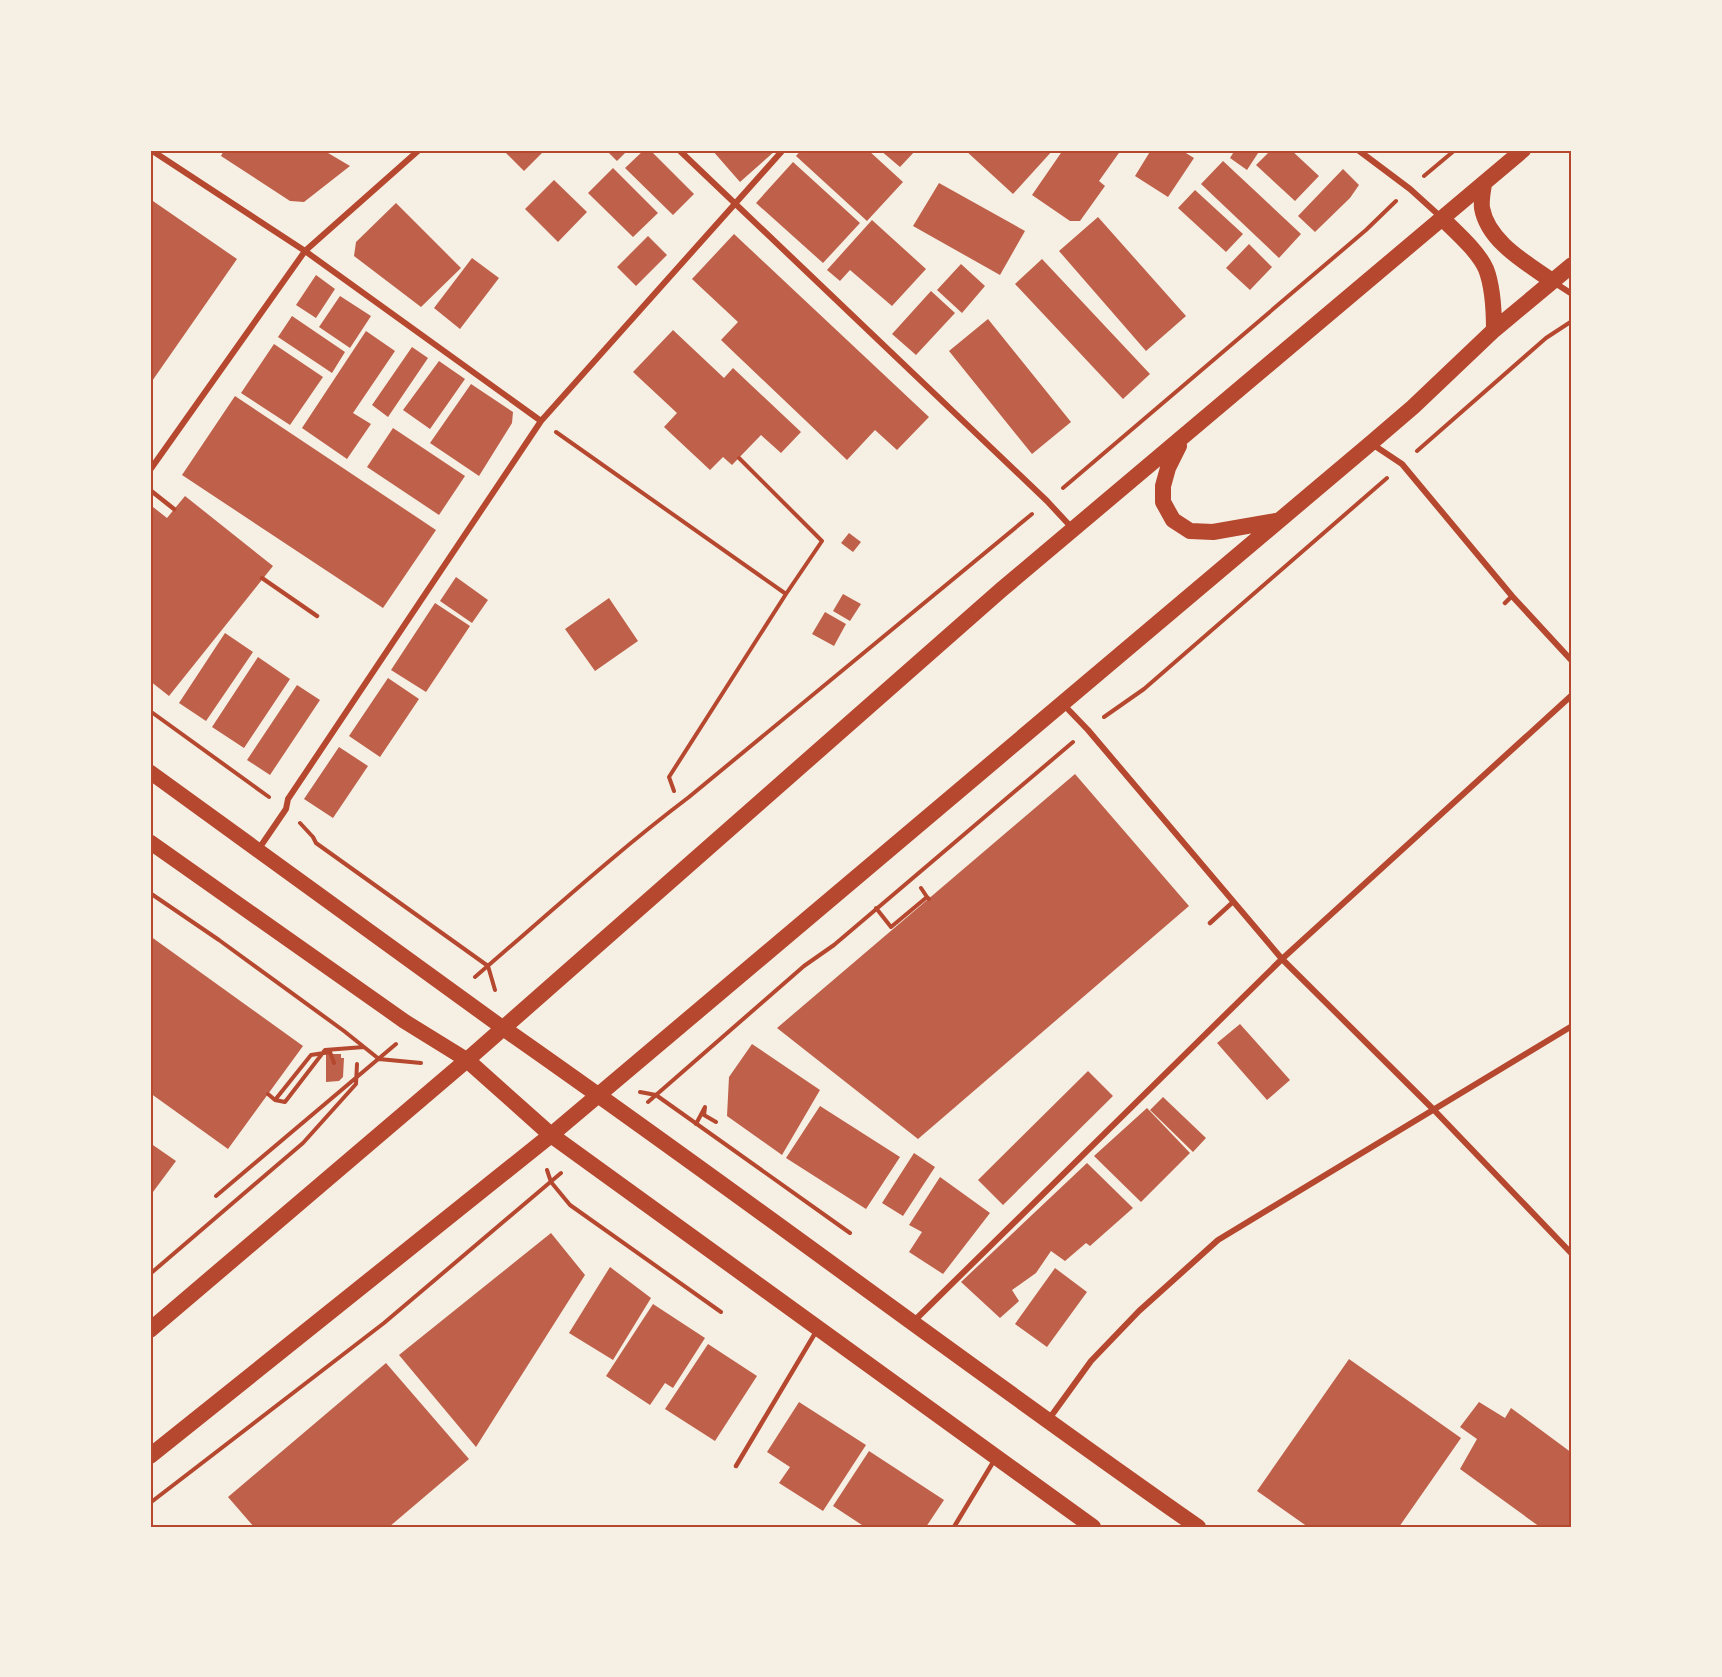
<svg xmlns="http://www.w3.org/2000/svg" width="1722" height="1677" viewBox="0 0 1722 1677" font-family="'Sofia Sans Condensed',sans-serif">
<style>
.building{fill:#bf614a}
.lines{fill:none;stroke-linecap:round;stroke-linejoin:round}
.path{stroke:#b5482f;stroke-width:4}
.service{stroke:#b5482f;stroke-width:4.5}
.minor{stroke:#b5482f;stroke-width:6}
.primary{stroke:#b5482f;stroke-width:15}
.trunk{stroke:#b5482f;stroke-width:16}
.neatline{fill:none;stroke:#b5482f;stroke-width:2}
</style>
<rect width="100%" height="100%" fill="#f6efe4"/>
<!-- building -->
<path class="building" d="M224,150H323L350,166L304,202L290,201L221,156Z
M503,150H545L524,171Z
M606,150H628L617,161Z
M644,150H650L694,194L673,215L625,168Z
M712,150H776L740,182Z
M801,150H868L903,182L867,221L796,156Z
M880,150H916L900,167Z
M965,150H1053L1013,194Z
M1063,150H1121L1099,181L1105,186L1080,221H1070L1032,195Z
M1151,150H1181L1194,158L1168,197L1135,176Z
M1235,150H1260L1247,170L1230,158Z
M1271,150H1291L1319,176L1295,201L1256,165Z
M1223,161L1301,234L1279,258L1201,184Z
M793,162L860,223L823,263L756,203Z
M613,168L658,213L633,237L588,193Z
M1343,169L1359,185L1350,198L1315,232L1298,216Z
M554,180L587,212L558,242L525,209Z
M939,183L1025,231L1000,275L913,226Z
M1195,190L1243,234L1226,252L1178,208Z
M150,199L237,259L150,384Z
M396,203L461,268L421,307L354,256L356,242Z
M1098,217L1186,316L1146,351L1059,251Z
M872,220L926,269L892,306L850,270L840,281L827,270Z
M734,234L929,417L897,450L875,430L847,460L721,340L738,322L692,279Z
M648,236L667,255L636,286L617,267Z
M1249,244L1272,267L1250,290L1226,268Z
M472,258L499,278L460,329L434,308Z
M1042,259L1150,374L1123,399L1015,284Z
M961,264L985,286L962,313L937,290Z
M316,275L335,289L316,318L296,305Z
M931,291L955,313L916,355L892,334Z
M340,296L371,316L350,348L319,327Z
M292,316L345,352L332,373L278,337Z
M988,319L1071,422L1032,454L949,351Z
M673,330L724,378L733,368L801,432L781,453L761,435L732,465L723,457L710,470L664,427L677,413L633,372Z
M366,331L395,351L353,413L371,424L347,459L302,428Z
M274,344L323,377L290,425L241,393Z
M412,347L428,358L388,417L372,405Z
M439,361L465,379L430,429L403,410Z
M471,384L513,412L512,423L479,476L430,443Z
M235,396L436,530L383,608L182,475Z
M393,428L465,476L439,515L367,467Z
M185,496L273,566L169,696L150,681V511L153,507L167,518Z
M849,533L861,542L853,552L841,543Z
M456,577L488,600L472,623L440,601Z
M843,594L861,604L850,621L833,611Z
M609,598L638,641L595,671L565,629Z
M435,603L470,626L426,692L391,670Z
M825,612L846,624L834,646L812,634Z
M225,633L253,652L206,721L179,703Z
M258,657L290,679L244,748L212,727Z
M388,678L419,699L380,757L349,736Z
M297,685L320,700L270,775L247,760Z
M339,747L368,766L333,818L304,799Z
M1075,774L1189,906L918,1139L777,1028Z
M150,936L303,1046L228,1149L150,1093Z
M1240,1024L1290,1080L1267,1100L1217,1043Z
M752,1044L820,1090L782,1155L727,1116L729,1077Z
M326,1054H341V1058H344L343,1077L339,1081L326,1082Z
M1088,1071L1113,1096L1003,1205L978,1180Z
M1163,1097L1206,1138L1193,1152L1150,1110Z
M820,1106L900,1157L866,1209L786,1158Z
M1147,1108L1190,1153L1141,1202L1094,1156Z
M150,1143L176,1161L150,1196Z
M914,1153L935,1167L903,1216L882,1203Z
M1087,1163L1133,1208L1090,1246L1086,1243L1065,1261L1051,1251L1036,1273L1012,1290L1019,1301L1000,1318L961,1282Z
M940,1177L990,1213L943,1274L909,1252L922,1232L909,1225Z
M551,1233L585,1275L476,1447L399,1355Z
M610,1267L651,1298L613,1360L569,1333Z
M1055,1268L1087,1292L1047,1347L1015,1324Z
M653,1304L705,1338L673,1388L665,1383L650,1405L606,1376Z
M708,1344L757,1376L715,1441L665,1409Z
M1349,1359L1461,1438L1399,1527H1308L1257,1491Z
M386,1363L469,1459L389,1527H254L228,1497Z
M799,1402L866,1445L823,1511L779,1483L790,1467L767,1452Z
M1479,1402L1505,1418L1511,1408L1572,1453V1522L1569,1527H1540L1460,1469L1477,1439L1460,1427Z
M869,1451L944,1500L926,1527H865L833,1506Z"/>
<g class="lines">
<!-- path -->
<path class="path" d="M1424,176L1455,150
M556,432L786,594L669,777L674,791
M1417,451L1546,338L1572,321
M739,458L822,541L786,594
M1063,488L1366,230L1396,201
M150,711L269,797
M1104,717L1144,689L1387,478
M300,823L313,837L316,843L488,966L495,990
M921,888L927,897
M150,893L219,940L344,1031L379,1059L421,1063
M876,908L891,927L927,897L929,899
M475,977C546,916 615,853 689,797L1032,514
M334,1063L330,1052L311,1055L275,1100L285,1102L325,1050L364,1047
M640,1092L656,1095L850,1233
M268,1094L275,1100
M648,1102L804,966L834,945L1073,742
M696,1124L705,1107L704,1115L716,1122
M547,1170L551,1182L570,1205L721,1312
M216,1196L396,1044
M150,1274L303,1143L356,1084L357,1064
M150,1503L384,1323L561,1173"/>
<!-- service -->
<path class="service" d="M150,490L174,509
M262,578L317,616
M1505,603L1512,596
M1210,923L1233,902
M736,1466L817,1330
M954,1527L995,1459"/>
<!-- minor -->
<path class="minor" d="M151,150L305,251L541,421
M679,150L1047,501L1073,529
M1358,150L1410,189L1442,218
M1555,283L1572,294
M1372,444L1402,464L1512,596L1572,661
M150,470L305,251L419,150
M1063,704L1088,730L1282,959L1434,1110L1572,1254
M258,850L286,809L288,799L541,421L783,150
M912,1323L1282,959L1572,695
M1049,1419L1091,1361L1139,1311L1218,1240L1572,1026"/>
<!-- primary -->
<path class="primary" d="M150,772L503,1028
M150,842L404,1021L467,1060"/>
<!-- trunk -->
<path class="trunk" d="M1484,184C1483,191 1481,200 1482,208C1488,242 1527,263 1552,281
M1443,219C1456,232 1478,251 1486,269C1493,287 1494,310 1494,330
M1179,446L1168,468L1163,486V502L1173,520L1190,531L1213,532L1276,521
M503,1028C737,1191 964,1364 1198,1527
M467,1060L551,1135L1093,1527
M150,1330L467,1060L1001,590L1523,150
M150,1456L551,1135L1371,443L1413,407L1494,330L1572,265"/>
</g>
<!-- border -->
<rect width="1722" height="1677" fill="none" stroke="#f6efe4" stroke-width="303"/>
<rect x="152" y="152" width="1418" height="1374" class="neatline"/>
</svg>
